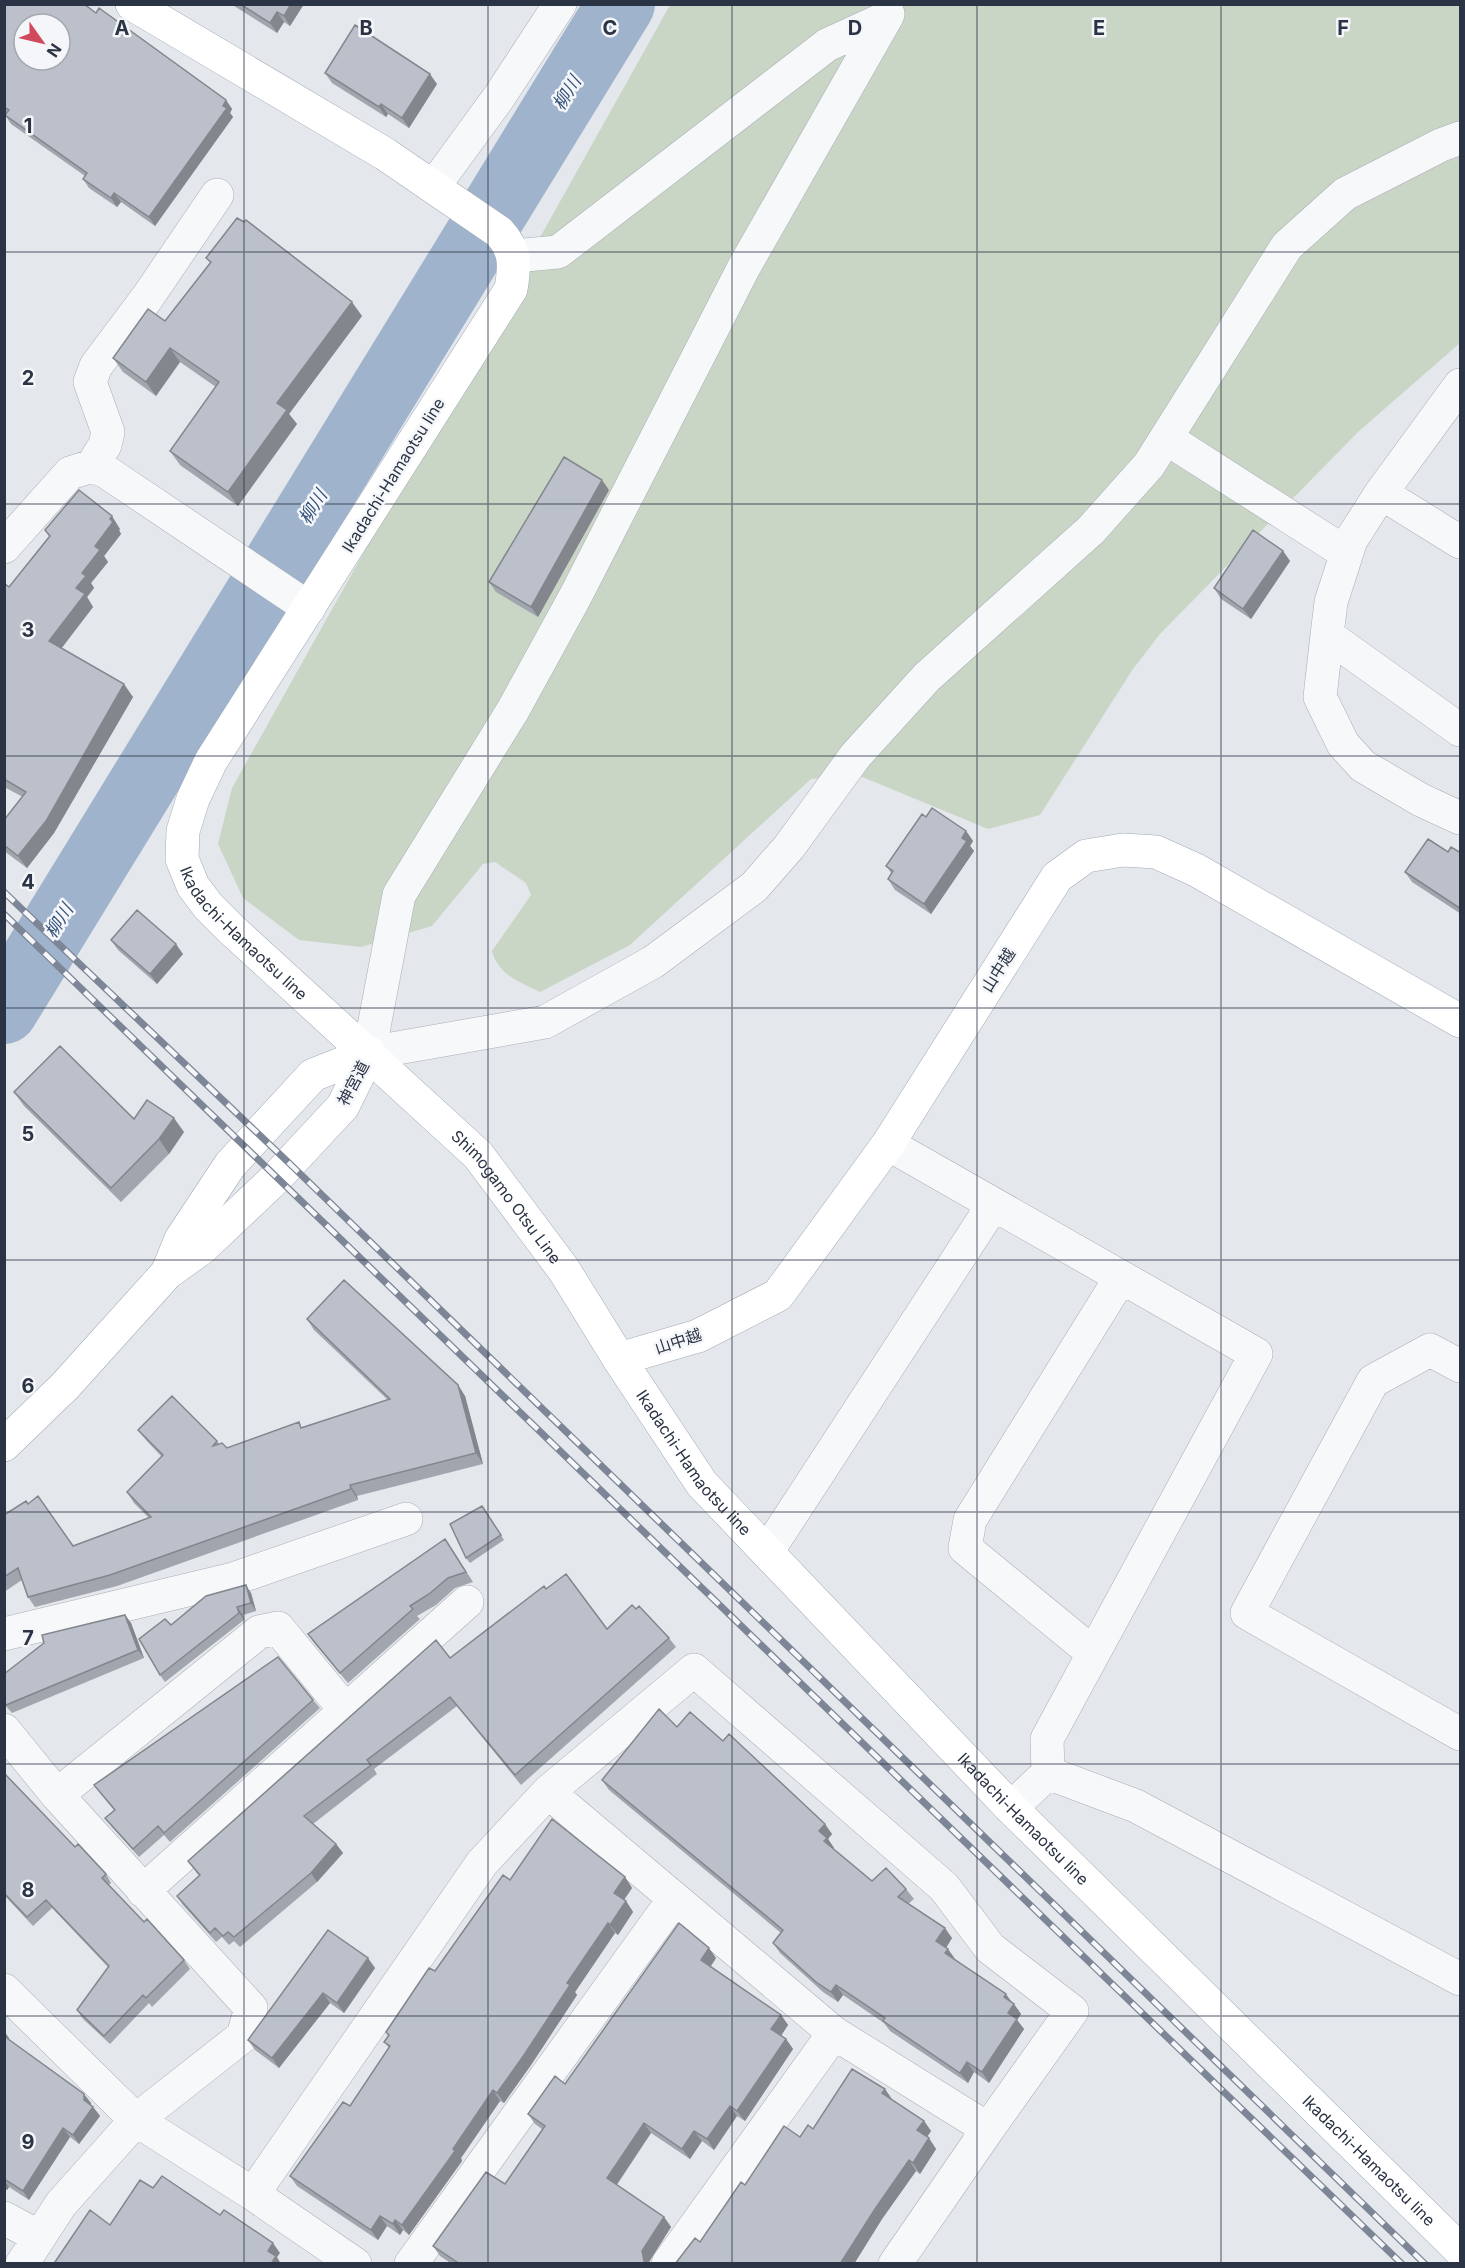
<svg xmlns="http://www.w3.org/2000/svg" width="1465" height="2268" viewBox="0 0 1465 2268" font-family="Inter,'Noto Sans JP',sans-serif">
<style>
.green{fill:#c9d6c5}
.lines{fill:none;stroke-linecap:round;stroke-linejoin:round}
.river{stroke:#9fb4cc;stroke-width:68}
.minor-casing{stroke:#a9aeb7;stroke-width:34}
.major-casing{stroke:#a3abb8;stroke-width:34}
.minor{stroke:#f7f8fa;stroke-width:33}
.major{stroke:#fff;stroke-width:33}
.rail-casing{stroke:#7d8696;stroke-width:7}
.rail{stroke:#f4f6f9;stroke-width:4.5;stroke-dasharray:14;stroke-linecap:butt}
.wall{fill:#a1a5ae}
.shaded-wall{fill:#83868d}
.building{fill:#bbc0ca;stroke:#83868d;stroke-width:1.5;fill-rule:evenodd}
.grid{fill:none;stroke:#2b3445;stroke-width:1.5;stroke-opacity:0.55}
.labels{text-anchor:middle;stroke-width:5;stroke-linejoin:round;paint-order:stroke}
.street-label{font-size:16px;fill:#2b3445;stroke:#f4f6f9}
.water-label{font-size:18px;font-style:italic;fill:#34527a;stroke:#f4f6f9}
.grid-label{font-size:20px;text-anchor:middle;font-weight:bold;fill:#2b3445;stroke:#f4f6f9;stroke-width:5;stroke-linejoin:round;paint-order:stroke}
</style>
<rect width="100%" height="100%" fill="#e4e7ec"/>
<!-- green -->
<path class="green" d="M670,5H1460V343L1358,432L1160,634L1133,669L1040,815L988,829L860,776L811,779L630,945L540,992C520,982 498,975 492,951L531,895L526,883L495,862L483,864L432,926L361,947L299,940L243,898L218,844L232,788Z"/>
<g class="lines">
<!-- river -->
<path class="river" d="M4,1010L621,4"/>
<!-- minor casing -->
<g class="minor-casing">
<path id="minor" d="M886,18L744,267L575,597L513,710L399,895L369,1053L545,1022L653,962L754,887L789,847L856,755L927,677L1091,530L1149,465L1287,246L1345,194L1441,145L1460,138
M434,186L499,97L560,4
M514,256L558,252L827,45L886,18L888,14
M1460,385L1381,493L1351,540L1331,602L1327,635L1460,730
M1166,438L1346,553
M92,466L105,445L108,432L90,382L96,366L147,298L217,195
M1381,493L1460,542
M4,547L70,473L92,466L105,471L309,608
M1327,635L1320,697L1343,744L1363,766L1421,800L1460,818
M888,1144L1256,1354L1047,1739L1048,1773L1011,1808
M1460,1366L1430,1350L1373,1381L1247,1613L1460,1734
M767,1552L993,1205
M4,1634L233,1579L406,1519
M1093,1653L965,1548L970,1520L1121,1277
M4,1730L57,1795L251,2008L243,2036L136,2120L61,2204L22,2264
M1048,1773L1136,1806L1460,1979
M548,1792L694,1670L944,1887L990,1948L1072,2011L988,2129
M57,1795L259,1632L278,1628L346,1711
M143,1891L467,1602
M4,1990L136,2120L253,2194L355,2264
M253,2194L482,1863L548,1792L834,2033L988,2129L895,2264
M4,2218L39,2237
M411,2264L674,1899
M668,2264L834,2033"/>
</g>
<!-- major casing -->
<g class="major-casing">
<g id="major">
<path id="s1" d="M132,4L385,154L499,232C516,250 515,266 511,289L211,761L193,799L183,831L182,859L193,886L208,906L231,929L478,1155L564,1270L619,1359L702,1484L1011,1808L1460,2250"/>
<path d="M168,1271L181,1239L230,1165L313,1075L369,1053"/>
<path d="M619,1359L698,1336L778,1295L888,1144L1057,877L1086,856L1123,850L1156,852L1196,870L1460,1021"/>
<path d="M4,1445L65,1386L167,1273L202,1248L277,1177L343,1106L369,1053"/>
</g>
</g>
<!-- minor -->
<use href="#minor" class="minor"/>
<!-- major -->
<use href="#major" class="major"/>
<!-- rail casing -->
<g class="rail-casing">
<path id="rail" d="M4,892L289,1163L1425,2264
M4,914L1402,2264"/>
</g>
<!-- rail -->
<use href="#rail" class="rail"/>
</g>
<!-- wall -->
<path class="wall" d="M4,4L226,100L232,109L230,113L233,117L155,226L121,202L117,207L89,188L83,179L85,176L11,124L5,115L7,113L4,111Z
M231,4H304L290,26L284,22L277,33Z
M325,73L437,84L409,128L388,114L386,117L332,83Z
M206,258L362,316L289,414L297,424L238,506L180,465L170,451L216,387L180,362L156,396L123,372L113,358L165,321L210,263Z
M609,490L538,617L496,592L489,582Z
M120,529L119,530L121,534L104,556L108,562L91,583L94,588L87,597L93,607L61,648L133,697L54,833L27,868L4,851V820L23,797L4,787V585L9,587L49,536L45,530Z
M1283,551L1290,561L1251,619L1221,599L1214,588Z
M926,817L966,831L973,841L970,846L974,851L931,914L895,890L888,879L892,874L886,866Z
M1448,852L1461,853V914L1412,882L1405,872Z
M111,940L183,954L157,984L118,950Z
M14,1092L134,1119L184,1132L169,1154L121,1202L24,1106Z
M307,1319L458,1385L465,1396L483,1464L357,1496L358,1500L117,1586L35,1607L28,1597L22,1580L4,1592V1515L73,1546L149,1518L134,1503L127,1492L162,1457L146,1440L138,1430L217,1441L219,1444L227,1448L302,1427L388,1400L314,1330Z
M482,1506L504,1540L470,1563L466,1558Z
M452,1549L473,1582L455,1588L436,1605L417,1616L420,1619L348,1683L315,1644L308,1634Z
M546,1589L607,1629L669,1638L676,1647L521,1785L457,1706L374,1769L377,1774L313,1824L336,1844L343,1853L317,1882L240,1947L234,1941L229,1945L222,1937L216,1942L183,1905L177,1896L199,1876L188,1861L450,1658Z
M251,1593L256,1611L243,1615L244,1620L165,1682L160,1675L171,1625Z
M125,1615L131,1623L144,1658L12,1713L4,1704V1674Z
M313,1700L320,1708L170,1842L164,1835L139,1857L112,1827L105,1818L114,1810L94,1785Z
M677,1727L723,1741L832,1834L828,1839L834,1848V1849L872,1881L906,1889L914,1899L908,1904L952,1938L946,1948L955,1959L1012,2002L1021,2014L1017,2020L1024,2029L989,2083L974,2072L968,2083L890,2031L884,2023L843,1995L838,2002L823,1992L780,1953L773,1943L781,1933L609,1790L602,1780Z
M4,1773L75,1847L106,1874L111,1883L109,1885L144,1922L184,1960L190,1969L152,2007L149,2003L110,2044L83,2019L77,2010L109,1968L52,1908L33,1926L4,1895Z
M625,1877L632,1888L624,1900L626,1901L633,1912L618,1935L615,1933L575,1992L577,1995L531,2065L504,2103L500,2101L461,2158L462,2161L409,2235L403,2230L400,2235L387,2226L378,2240L297,2186L290,2176L350,2106L389,2048L384,2042L388,2036L386,2032L435,1971L510,1880Z
M328,1930L375,1968L344,2013L330,2003L279,2068L255,2050L248,2040Z
M716,1958L711,1966L781,2015L788,2025L781,2036L786,2039L793,2049L745,2121L737,2116L714,2150L702,2141L690,2159L651,2133L617,2185L664,2217L671,2227L649,2262L650,2264H452L440,2256L433,2246L505,2184L542,2129L535,2124L528,2114Z
M4,2031L9,2038L8,2039L91,2103V2105L93,2107L100,2116L79,2144L70,2137L29,2200L9,2187L7,2190L4,2189Z
M892,2100L924,2121L931,2131L927,2137L936,2149L920,2174L916,2171L882,2219L854,2264H675L700,2242L745,2185L800,2137L813,2129Z"/>
<!-- shaded-wall -->
<path class="shaded-wall" d="M291,4H304L290,26L284,16Z
M277,12L284,22L277,33L270,23Z
M430,74L437,84L409,128L402,118Z
M226,100L232,109L230,113L233,117L155,226L149,217Z
M381,104L388,114L386,117L379,107Z
M114,193L121,202L117,207L111,198Z
M352,302L362,316L289,414L297,424L238,506L228,492L277,403Z
M170,348L180,362L156,396L146,382Z
M602,480L609,490L538,617L531,607Z
M112,516L120,529L119,530L121,534L104,556L108,562L91,583L94,588L87,597L93,607L58,653L49,641L76,588L82,573L95,546Z
M1283,551L1290,561L1251,619L1243,609Z
M124,684L133,697L54,833L27,868L18,856Z
M966,831L973,841L970,846L974,851L931,914L924,904Z
M176,944L183,954L157,984L150,974Z
M174,1118L184,1132L169,1154L159,1139Z
M458,1385L465,1396L483,1464L476,1453Z
M350,1485L357,1496L358,1500L351,1489Z
M246,1585L251,1593L256,1611L251,1603Z
M237,1607L243,1615L244,1620L239,1613Z
M125,1615L131,1623L144,1658L138,1650Z
M825,1824L832,1834L828,1839L834,1848L832,1851L819,1831Z
M336,1844L343,1853L317,1882L311,1873Z
M625,1877L632,1888L621,1904L614,1893Z
M626,1901L633,1912L618,1935L610,1925Z
M608,1923L615,1933L575,1992L577,1995L531,2065L504,2103L497,2093L567,1983Z
M945,1928L952,1938L944,1951L936,1941Z
M709,1948L716,1958L708,1970L701,1960Z
M948,1949L955,1959L945,1953Z
M368,1958L375,1968L344,2013L337,2003Z
M836,1985L843,1995L838,2002L831,1992Z
M323,1993L330,2003L279,2068L272,2058Z
M1006,1994L1013,2004L1004,1997Z
M1014,2004L1021,2014L1017,2020L1024,2029L989,2083L982,2072L1008,2013Z
M781,2015L788,2025L778,2040L771,2029Z
M4,2031L9,2038L6,2042L4,2040Z
M786,2039L793,2049L745,2121L737,2111Z
M967,2062L974,2072L968,2083L960,2073Z
M885,2089L892,2099L882,2093Z
M493,2090L500,2101L461,2158L462,2161L409,2235L402,2225Z
M84,2094L91,2103V2109L84,2100Z
M730,2106L737,2116L714,2150L707,2139Z
M93,2107L100,2116L79,2144L73,2135Z
M924,2121L931,2131L924,2141L917,2130Z
M644,2123L651,2133L614,2188L607,2178Z
M63,2128L70,2137L29,2200L23,2191Z
M694,2131L702,2141L690,2159L682,2149Z
M929,2138L936,2149L920,2174L913,2163Z
M909,2160L916,2171L882,2219L854,2264H840L875,2209Z
M4,2180L9,2187L7,2190L4,2187Z
M380,2216L387,2226L378,2240L371,2230Z
M664,2217L671,2227L649,2262L650,2264H645L644,2261L642,2251Z
M395,2220L403,2230L400,2235L393,2224Z
M273,2243L280,2253L277,2257L281,2264H271L268,2251Z"/>
<!-- building -->
<path class="building" d="M4,4H84L96,13L99,8L226,100L223,106L227,108L149,217L114,193L111,198L83,179L87,173L5,115L9,110L4,107ZM24,24H60V60H24Z
M240,4H291L284,16L277,12L270,23Z
M355,25L430,74L402,118L381,104L379,107L325,73Z
M237,218L244,222L246,220L352,302L277,403L287,410L228,492L170,451L219,382L170,348L146,382L113,358L148,309L165,321L211,262L206,258Z
M564,457L602,480L531,607L489,582Z
M79,490L112,516L110,519L113,522L95,546L100,550L82,573L86,576L76,588L85,594L49,641L124,684L46,821L18,856L4,845V820L26,792L4,779V585L5,584L9,587L50,536L45,530Z
M1253,530L1283,551L1243,609L1214,588Z
M932,808L966,831L962,838L967,841L924,904L888,879L893,871L886,866L922,814L926,817Z
M1428,839L1448,852L1451,847L1461,853V909L1405,872Z
M137,910L176,944L150,974L111,940Z
M60,1046L134,1119L147,1100L174,1118L159,1139L111,1188L14,1092Z
M344,1280L458,1385L476,1453L350,1485L351,1489L110,1575L28,1597L18,1568L4,1577V1515L26,1501L28,1504L38,1496L73,1546L151,1517L127,1492L163,1455L138,1430L172,1396L217,1441L213,1446L222,1443L227,1448L299,1422L301,1428L390,1399L307,1319Z
M482,1506L501,1535L466,1558L450,1524Z
M445,1539L466,1572L448,1578L429,1594L410,1606L413,1609L340,1673L308,1634Z
M566,1574L607,1629L632,1605L636,1609L639,1606L669,1638L515,1775L450,1697L367,1760L371,1765L304,1816L336,1844L311,1873L234,1937L228,1932L223,1936L215,1928L210,1933L177,1896L200,1875L188,1861L436,1640L450,1658L544,1586L546,1589Z
M246,1585L251,1603L237,1607L239,1613L160,1675L139,1639L165,1619L171,1625L206,1596Z
M125,1615L138,1650L6,1705L4,1703V1674L44,1643L42,1635Z
M278,1657L313,1700L164,1833L158,1826L133,1849L105,1818L115,1810L94,1785Z
M659,1709L677,1727L690,1712L723,1741L729,1734L825,1824L819,1831L827,1838L824,1841L872,1881L886,1868L906,1889L898,1897L945,1928L936,1941L948,1949L945,1953L1006,1994L1004,1997L1014,2004L1008,2013L1017,2019L982,2072L967,2062L960,2073L883,2021L885,2018L836,1985L831,1992L816,1982L773,1943L783,1930L602,1780Z
M4,1773L75,1847L78,1844L106,1874L102,1878L144,1922L147,1919L184,1960L146,1998L143,1995L104,2036L77,2010L109,1966L46,1900L27,1917L4,1893Z
M552,1819L625,1877L614,1893L626,1901L610,1925L608,1923L567,1983L570,1985L524,2055L497,2093L493,2090L453,2149L455,2151L402,2225L395,2220L393,2224L380,2216L371,2230L290,2176L343,2102L350,2106L390,2046L384,2042L389,2035L386,2032L429,1968L435,1971L503,1875L510,1880Z
M679,1923L709,1948L701,1960L781,2015L771,2029L786,2039L737,2111L730,2106L707,2139L694,2131L682,2149L644,2123L607,2178L664,2217L642,2251L644,2261L646,2264H455L457,2262L433,2246L486,2172L505,2184L545,2126L528,2114L555,2076L565,2084Z
M328,1930L368,1958L337,2003L323,1993L272,2058L248,2040Z
M4,2036L84,2094V2100L93,2107L73,2135L63,2128L23,2191L4,2179Z
M852,2069L885,2089L882,2093L924,2121L917,2130L929,2138L913,2163L909,2160L875,2209L840,2264H675L695,2238L700,2242L741,2182L745,2185L784,2126L800,2137L808,2125L813,2129Z
M162,2176L220,2215L224,2210L273,2243L268,2251L276,2256L271,2264H57L55,2262L90,2210L110,2225L140,2180L153,2188Z"/>
<!-- grid -->
<path class="grid" d="M244,4V2264M488,4V2264M732,4V2264M977,4V2264M1221,4V2264M4,252H1460M4,504H1460M4,756H1460M4,1008H1460M4,1260H1460M4,1512H1460M4,1764H1460M4,2016H1460"/>
<g class="labels">
<!-- street labels -->
<g class="street-label">
<text transform="translate(393 475) rotate(-58)" y="6">Ikadachi-Hamaotsu line</text>
<text dy="6" stroke="none"><textPath href="#s1" startOffset="1254">Ikadachi-Hamaotsu line</textPath></text>
<text transform="translate(998 970) rotate(-58)" y="6">山中越</text>
<text transform="translate(353 1083) rotate(-62)" y="6">神宮道</text>
<text dy="6" stroke="none"><textPath href="#s1" startOffset="1628">Shimogamo Otsu Line</textPath></text>
<text transform="translate(678 1341) rotate(-18)" y="6">山中越</text>
<text dy="6" stroke="none"><textPath href="#s1" startOffset="1954">Ikadachi-Hamaotsu line</textPath></text>
<text dy="6" stroke="none"><textPath href="#s1" startOffset="2440">Ikadachi-Hamaotsu line</textPath></text>
<text dy="6" stroke="none"><textPath href="#s1" startOffset="2926">Ikadachi-Hamaotsu line</textPath></text>
</g>
<!-- water labels -->
<g class="water-label">
<text transform="translate(567 93) rotate(-58)" y="6">柳川</text>
<text transform="translate(313 507) rotate(-58)" y="6">柳川</text>
<text transform="translate(59 921) rotate(-58)" y="6">柳川</text>
</g>
</g>
<g class="grid-label">
<text x="122" y="35">A</text>
<text x="366" y="35">B</text>
<text x="610" y="35">C</text>
<text x="855" y="35">D</text>
<text x="1099" y="35">E</text>
<text x="1343" y="35">F</text>
<text x="28" y="133">1</text>
<text x="28" y="385">2</text>
<text x="28" y="637">3</text>
<text x="28" y="889">4</text>
<text x="28" y="1141">5</text>
<text x="28" y="1393">6</text>
<text x="28" y="1645">7</text>
<text x="28" y="1897">8</text>
<text x="28" y="2149">9</text>
</g>
<!-- border -->
<rect width="1465" height="2268" fill="none" stroke="#2b3445" stroke-width="12"/>
<!-- north arrow -->
<g transform="translate(42 42) rotate(124)"><circle r="28" fill="#f4f6f9" stroke="#a4a8b1" stroke-width="1.5"/>
<path d="M0-4.5L10 22L0 15L-10 22Z" fill="#d1495b"/>
<text y="-9" font-size="16" font-weight="bold" text-anchor="middle" fill="#2b3445">N</text>
</g>
</svg>
